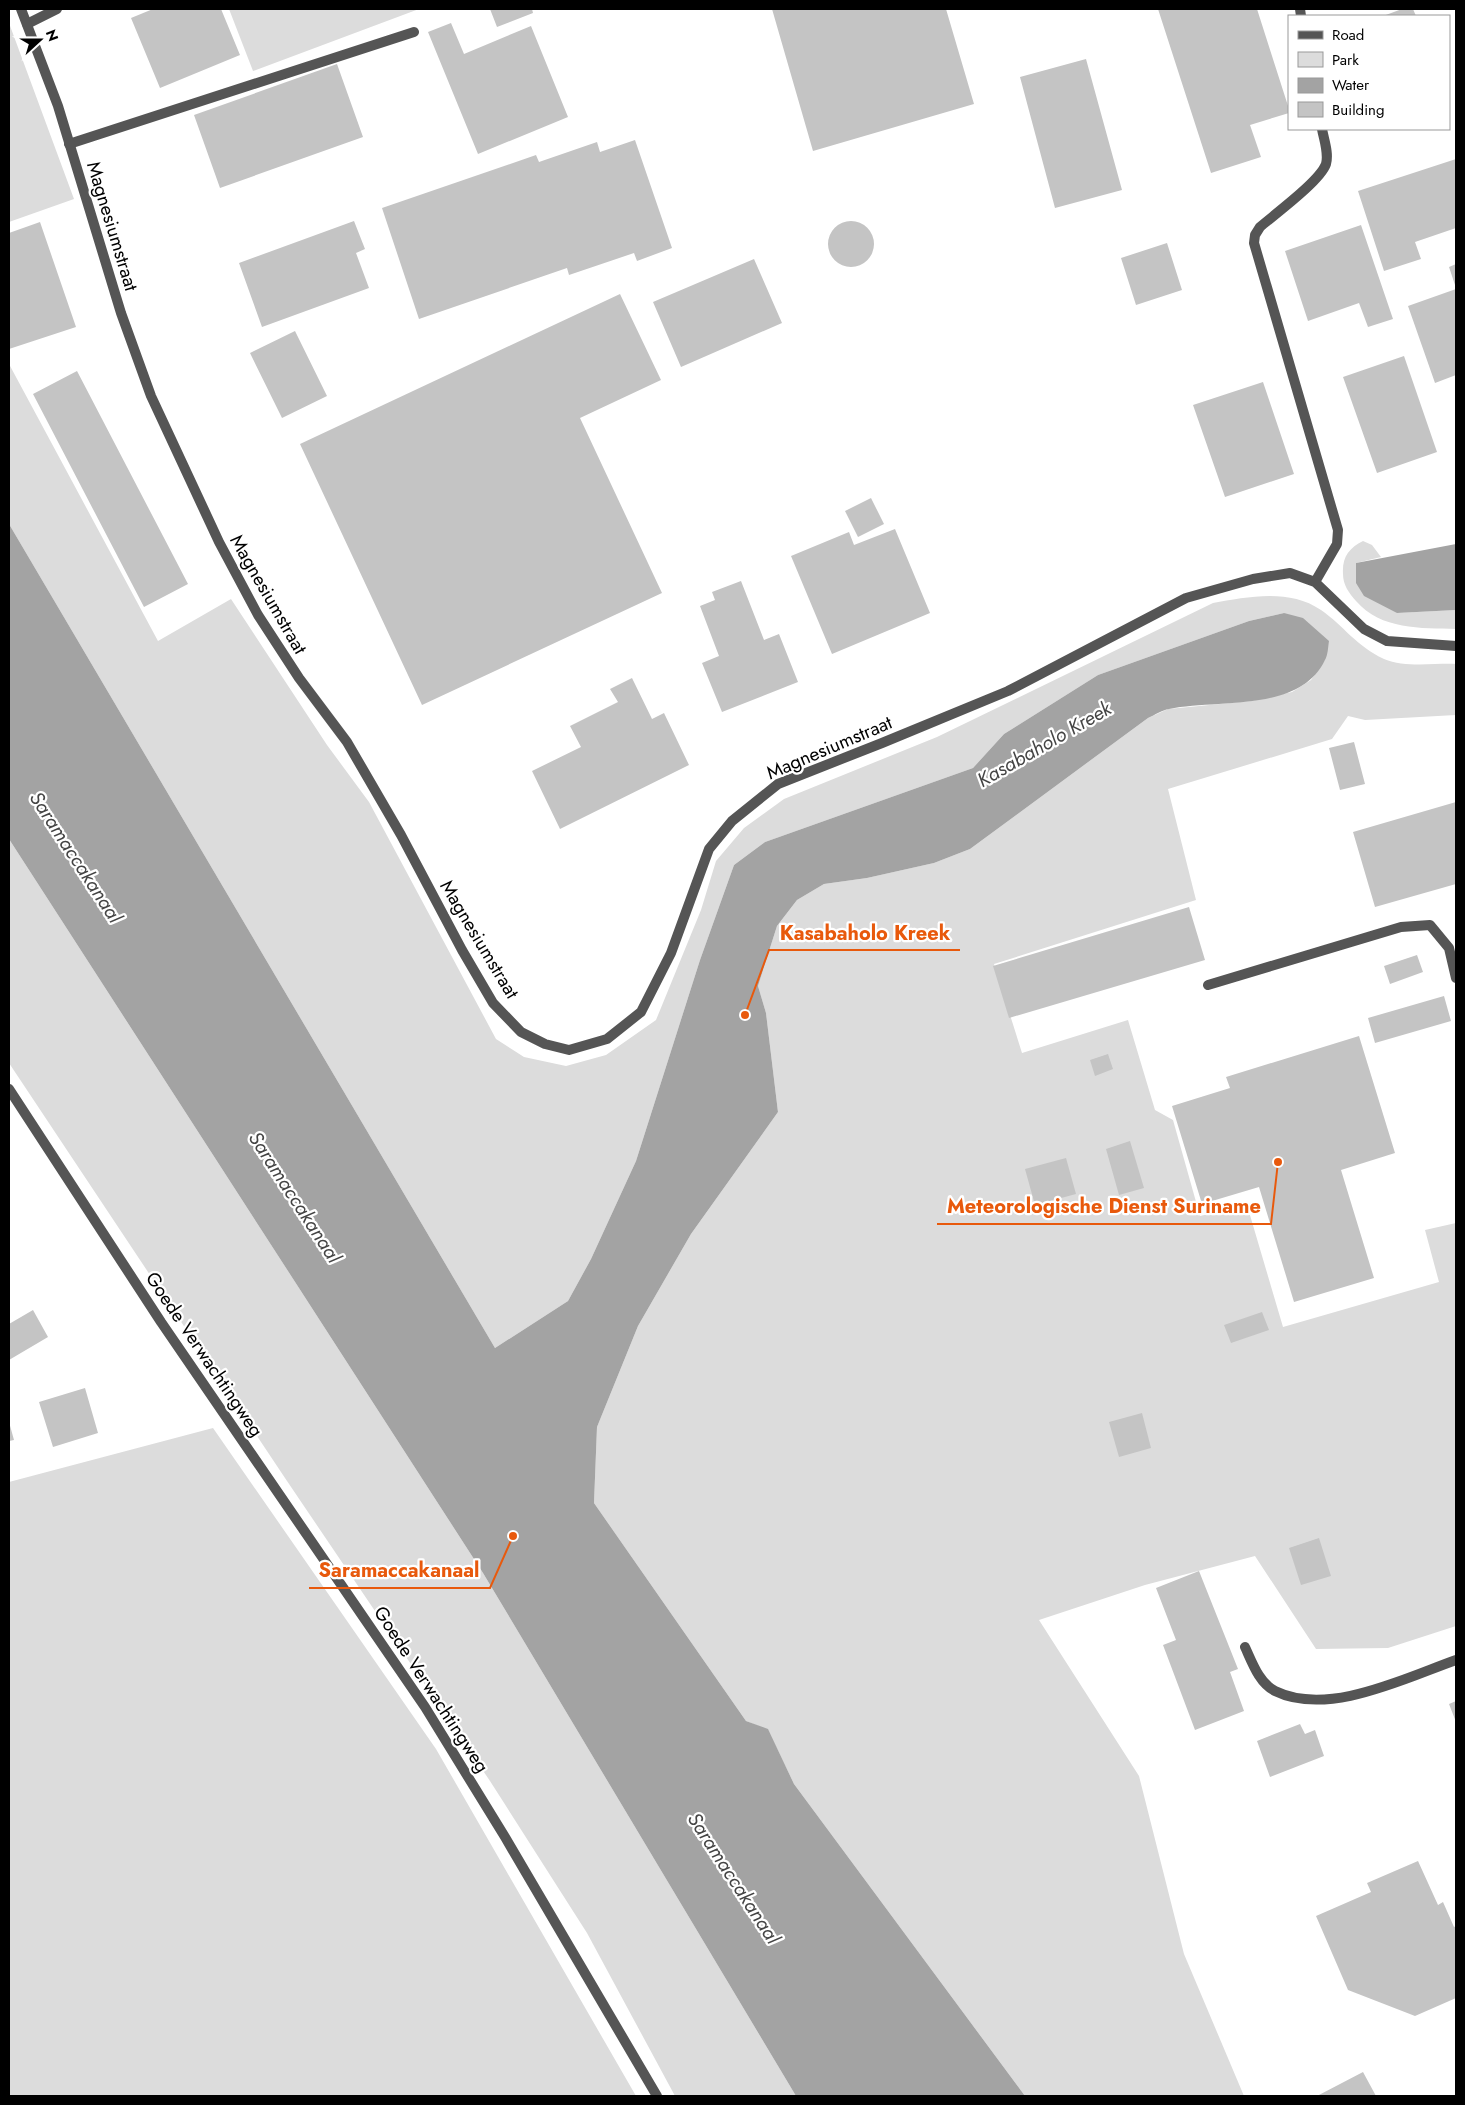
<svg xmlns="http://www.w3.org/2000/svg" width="1465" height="2105" viewBox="0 0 1465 2105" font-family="Jost,sans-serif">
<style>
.green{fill:#dcdcdc}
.water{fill:#a3a3a3}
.building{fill:#c4c4c4}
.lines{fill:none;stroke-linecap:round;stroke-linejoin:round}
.service{stroke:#555;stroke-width:10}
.minor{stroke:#555;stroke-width:10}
.labels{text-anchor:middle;stroke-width:4.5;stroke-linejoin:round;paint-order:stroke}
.street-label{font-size:19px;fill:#000;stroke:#fff}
.water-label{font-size:20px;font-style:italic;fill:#444;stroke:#fff}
.leader{fill:none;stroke:#e8590c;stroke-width:2}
.callout-dot{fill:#e8590c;stroke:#fff;stroke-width:2}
.callout-label{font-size:20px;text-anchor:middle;font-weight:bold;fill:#e8590c;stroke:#fff;stroke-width:4.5;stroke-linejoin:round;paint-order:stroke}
</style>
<rect width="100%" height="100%" fill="#fff"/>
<!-- green -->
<path class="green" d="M229,9H419L253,71Z
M9,23L74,199L9,222Z
M9,364L158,641L231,599L327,745L369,802L496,1039L524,1057L566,1066L606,1055L656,1020L701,910L716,861L744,828L784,799L937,737L1213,603C1247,597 1289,588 1321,610C1344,626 1356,646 1384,659C1405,668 1434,663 1456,664V715L1365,720L1348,716L1332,739L1168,789L1196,900L994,964L1022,1053L1128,1020L1155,1110L1173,1120L1200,1216L1247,1205L1283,1327L1439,1282L1425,1230L1456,1223V1626L1388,1648L1316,1649L1255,1556L1145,1585L1039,1620L1139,1776L1184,1954L1244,2096H1025L794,1784L768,1730L746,1721L594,1503L597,1427L638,1326L691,1234L778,1112L766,1013L758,986L777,926L797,900L824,884L867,878L934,863L970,849L1148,718L1168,709L1251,701L1292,692L1311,680L1325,660L1284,613L1249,621L1098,675L1004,734L973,768L765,842L734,865L700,960L636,1161L591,1259L568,1301L495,1348L9,524Z
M1363,541L1372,545L1381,557L1356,563L1397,613L1456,610V629C1421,628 1381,630 1356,601C1349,593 1343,585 1343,574C1342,557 1349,548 1363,541Z
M9,839L483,1573L796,2096H675L587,1933L490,1781L287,1481L9,1063Z
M213,1428L436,1749L636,2096H9V1482Z"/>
<!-- water -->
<path class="water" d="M9,524L495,1348L568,1301L591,1259L636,1161L700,960L734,865L765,842L973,768L1004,734L1098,675L1249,621L1284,613L1303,618L1329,641C1328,647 1328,655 1325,660C1300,713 1217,699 1169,709C1162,710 1155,715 1148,718L970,849L934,863L867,878L824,884L797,900L777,926L758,986L766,1013L778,1112L691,1234L638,1326L597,1427L594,1503L746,1721L768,1729L794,1784L1025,2096H796L483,1573L9,839Z
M1456,544V610L1397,613L1364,596L1356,583V563Z"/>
<!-- building -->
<path class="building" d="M153,9H221L240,55L160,88L131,18Z
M490,9H532L533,13L497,27Z
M772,9H946L974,104L813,151Z
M1158,9H1257L1289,109V113L1250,125L1261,157L1211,173Z
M1402,9H1413L1416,16H1383Z
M451,23L464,54L531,26L568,117L478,154L428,32Z
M1086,59L1122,190L1055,208L1020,77Z
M337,64L363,137L220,188L194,115Z
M635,140L672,248L637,261L634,253L569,275L567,268L419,319L382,208L536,155L539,162L597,142L600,152Z
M1456,159V228L1415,242L1421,259L1384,271L1358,191Z
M354,221L365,249L356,253L369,288L262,327L239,263Z
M828 244a23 23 0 1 1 46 0a23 23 0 1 1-46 0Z
M40,222L76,327L9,349V233Z
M1361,225L1393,319L1368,327L1359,303L1308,321L1285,251Z
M1167,243L1182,290L1136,305L1121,258Z
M754,259L782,323L681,367L653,302Z
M1456,264V288L1449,267Z
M1456,289V375L1435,383L1408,306Z
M620,294L661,380L580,418L662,593L422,705L300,444Z
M295,331L327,396L282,418L250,353Z
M1404,356L1437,452L1377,473L1343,377Z
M77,371L188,584L144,607L33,394Z
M1263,382L1294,474L1225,497L1193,405Z
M871,498L884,524L858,537L845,511Z
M895,529L930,613L832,654L791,556L849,532L854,545Z
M741,581L764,640L779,634L798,682L722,712L702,663L719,656L700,606L715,600L712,592Z
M632,678L652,719L664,713L689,765L560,829L532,771L581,747L570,726L618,702L610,689Z
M1354,742L1365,784L1340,790L1329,748Z
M1456,802V884L1375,907L1353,832Z
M1189,907L1205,960L1009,1018L993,966Z
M1417,955L1423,972L1390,984L1384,966Z
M1444,996L1451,1021L1375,1043L1368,1018Z
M1359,1036L1395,1153L1341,1170L1374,1278L1294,1302L1259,1187L1202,1204L1172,1106L1230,1088L1226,1077Z
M1108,1054L1113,1069L1095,1076L1090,1060Z
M1130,1141L1144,1188L1119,1195L1106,1149Z
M1066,1158L1076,1194L1035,1205L1025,1169Z
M33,1310L48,1337L9,1360V1324Z
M1262,1312L1269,1330L1231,1343L1224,1325Z
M85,1388L98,1433L53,1447L39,1402Z
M1142,1413L1151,1448L1119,1457L1109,1422Z
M9,1422L14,1440L9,1441Z
M1319,1538L1331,1576L1301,1585L1289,1548Z
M1199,1571L1238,1669L1230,1672L1244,1711L1195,1730L1163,1645L1176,1640L1156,1588Z
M1456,1701V1722L1449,1704Z
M1300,1724L1305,1734L1315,1730L1324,1756L1270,1777L1257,1741Z
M1418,1861L1438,1905L1443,1902L1454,1927L1456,1926V1998L1415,2016L1348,1990L1316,1916L1371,1892L1367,1883Z
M1363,2072L1376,2096H1317Z"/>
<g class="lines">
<!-- service -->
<path class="service" d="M27,24L57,9
M69,144L414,32
M1208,985L1401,927L1430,925L1449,948L1456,978
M1245,1647C1252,1662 1259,1683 1275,1691C1328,1717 1405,1678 1456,1660"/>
<!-- minor -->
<path class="minor" d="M21,9L58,106L121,313L151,396L219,542L258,615L299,678L347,742L401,835L462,950L493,1003L521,1032L545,1044L569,1050L607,1039L641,1012L671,953L709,849L732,821L778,784L882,743L1008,691L1186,598L1253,579L1290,573L1315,582L1364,629L1387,641L1456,646
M1300,9L1301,16
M1315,582L1337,544L1338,530L1254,243L1255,235L1260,227C1275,214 1320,181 1326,164C1329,153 1324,140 1322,129
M9,1089L161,1322L425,1707L505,1837L657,2096"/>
</g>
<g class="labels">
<!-- street labels -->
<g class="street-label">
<text transform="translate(113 226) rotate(73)" y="7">Magnesiumstraat</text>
<text transform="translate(269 594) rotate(60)" y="7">Magnesiumstraat</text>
<text transform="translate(829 747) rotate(-23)" y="7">Magnesiumstraat</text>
<text transform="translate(480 939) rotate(59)" y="7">Magnesiumstraat</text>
<text transform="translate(205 1354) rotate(56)" y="7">Goede Verwachtingweg</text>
<text transform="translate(432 1689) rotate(57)" y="7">Goede Verwachtingweg</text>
</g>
<!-- water labels -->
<g class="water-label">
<text transform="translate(1044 744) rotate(-30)" y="7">Kasabaholo Kreek</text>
<text transform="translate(76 857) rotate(57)" y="7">Saramaccakanaal</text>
<text transform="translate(295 1197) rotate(57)" y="7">Saramaccakanaal</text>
<text transform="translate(734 1878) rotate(57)" y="7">Saramaccakanaal</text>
</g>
</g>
<!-- callouts -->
<path class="leader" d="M745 1015L769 950H960M1278 1162L1271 1224H937M513 1536L490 1588H309"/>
<g class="callout-dot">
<circle cx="745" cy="1015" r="5"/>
<circle cx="1278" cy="1162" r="5"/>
<circle cx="513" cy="1536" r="5"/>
</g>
<g class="callout-label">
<text x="865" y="940">Kasabaholo Kreek</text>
<text x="1104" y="1213">Meteorologische Dienst Suriname</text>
<text x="399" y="1577">Saramaccakanaal</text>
</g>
<!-- border -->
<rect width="1465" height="2105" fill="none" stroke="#000000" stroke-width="20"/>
<!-- legend -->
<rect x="1288" y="15" width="162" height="115" fill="#ffffff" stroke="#999999"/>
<rect x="1298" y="31" width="25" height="8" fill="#555555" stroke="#999999"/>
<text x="1332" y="40" font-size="15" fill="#000000">Road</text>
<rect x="1298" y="52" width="25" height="15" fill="#dcdcdc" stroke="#999999"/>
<text x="1332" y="65" font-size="15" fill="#000000">Park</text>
<rect x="1298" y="78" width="25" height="15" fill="#a3a3a3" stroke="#999999"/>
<text x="1332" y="90" font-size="15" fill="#000000">Water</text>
<rect x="1298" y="102" width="25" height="15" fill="#c4c4c4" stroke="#999999"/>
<text x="1332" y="115" font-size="15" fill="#000000">Building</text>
<!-- north arrow -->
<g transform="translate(40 40) rotate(69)" stroke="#ffffff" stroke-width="4" paint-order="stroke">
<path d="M0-4L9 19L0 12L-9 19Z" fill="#000000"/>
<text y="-8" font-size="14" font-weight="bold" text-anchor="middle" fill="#000000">N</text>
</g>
</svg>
